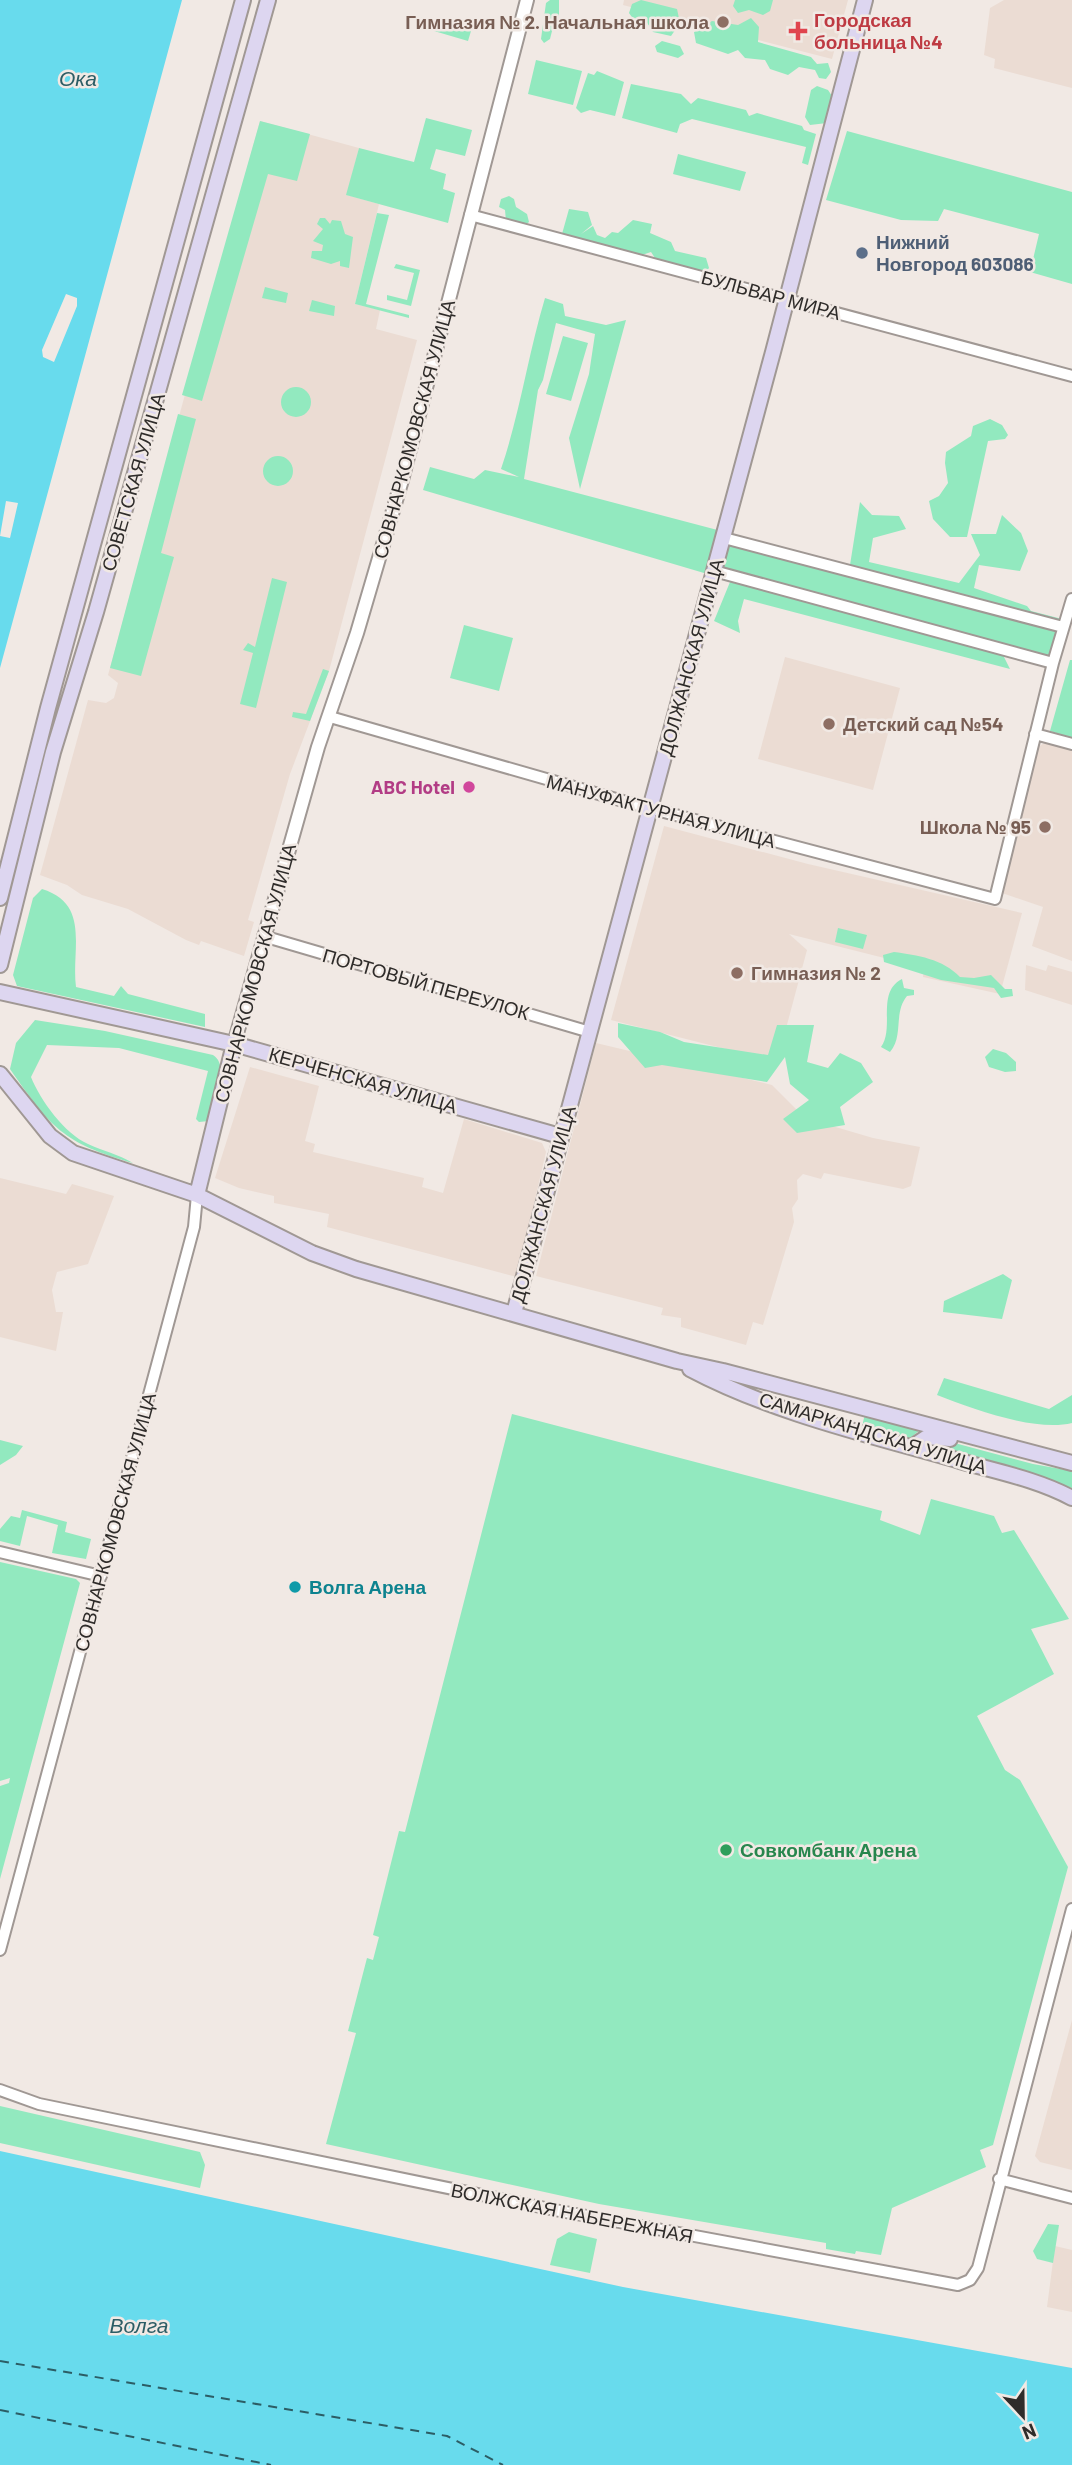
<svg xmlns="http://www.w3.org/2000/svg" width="1072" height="2465" viewBox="0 0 1072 2465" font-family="Barlow,sans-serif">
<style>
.built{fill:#ebdcd3}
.green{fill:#92e9bf}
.water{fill:#68dbed}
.pier{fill:#f1e9e4}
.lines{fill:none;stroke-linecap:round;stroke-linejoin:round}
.ferry{stroke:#2c5d65;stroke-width:2;stroke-dasharray:9 7;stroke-linecap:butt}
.minor-casing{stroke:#a09894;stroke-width:14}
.tertiary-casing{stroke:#a09894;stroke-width:16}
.secondary-casing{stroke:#a09894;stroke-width:18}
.minor{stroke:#fff;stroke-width:10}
.tertiary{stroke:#fff;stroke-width:12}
.secondary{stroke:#ddd6f0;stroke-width:14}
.education-dot{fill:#8d6e63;stroke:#f1e9e4;stroke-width:2.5}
.health-dot{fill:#e0444e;stroke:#f1e9e4;stroke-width:2.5}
.service-dot{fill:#5c6f8a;stroke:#f1e9e4;stroke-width:2.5}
.hotel-dot{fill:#d1479c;stroke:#f1e9e4;stroke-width:2.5}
.culture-dot{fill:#0f9aa8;stroke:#f1e9e4;stroke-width:2.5}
.leisure-dot{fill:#2e9e5b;stroke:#f1e9e4;stroke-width:2.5}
.labels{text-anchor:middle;stroke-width:5;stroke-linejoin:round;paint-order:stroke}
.health-label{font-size:19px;font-weight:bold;fill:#be3a42;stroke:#f1e9e4;text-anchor:start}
.education-label{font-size:19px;font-weight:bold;fill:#785e54;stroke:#f1e9e4;text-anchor:end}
.service-label{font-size:19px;font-weight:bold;fill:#4e5e75;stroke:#f1e9e4;text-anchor:start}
.street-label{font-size:19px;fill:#2f2c2a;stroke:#f1e9e4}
.hotel-label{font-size:19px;font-weight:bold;fill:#b23c85;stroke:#f1e9e4;text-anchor:end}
.culture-label{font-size:19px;font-weight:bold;fill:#0d838f;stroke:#f1e9e4;text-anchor:start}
.leisure-label{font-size:19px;font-weight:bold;fill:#27864d;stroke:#f1e9e4;text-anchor:start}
.water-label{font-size:21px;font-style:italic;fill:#2c5d65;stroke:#f1e9e4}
</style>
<rect width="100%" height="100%" fill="#f1e9e4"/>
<!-- built -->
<path class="built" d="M624,0H848L832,59L623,5Z
M1004,0H1072V88L994,68L995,59L984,55L990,8Z
M260,121L359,148L347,195L379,204L355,304L380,310L376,329L417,340L329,671L290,774L248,920L254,922L244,956L201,941L199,945L186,940L128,909L82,895L67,885L40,875L88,700L106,703L114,698L118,683L108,675L110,668Z
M785,657L900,688L873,790L758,759Z
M1046,742L1072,750V961L1032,946L1043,907L1002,893L1038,747Z
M664,826L808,864L1022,913L1000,994L923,977L924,968L789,934L807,950L777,1062L611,1020Z
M1026,965L1046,971L1048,965L1072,972V1005L1025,990Z
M596,1043L772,1085L805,1118L873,1138L920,1147L911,1186L903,1189L824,1173L821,1179L803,1174L797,1180L798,1199L792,1208L794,1222L763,1325L753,1322L746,1345L681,1327V1318L661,1315L663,1308L536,1276Z
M250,1067L319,1086L305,1141L315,1144L313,1152L424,1178L422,1187L443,1193L464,1119L542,1143L546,1152L517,1277L327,1227L329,1214L274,1203V1196L239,1188L215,1178Z
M0,1178L66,1194L72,1184L114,1196L88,1264L57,1272L52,1290L56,1312H63L56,1351L0,1337Z
M1072,2020V2170L1040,2162L1035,2156Z
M1055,2246L1072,2250V2312L1047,2307Z"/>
<!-- green -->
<path class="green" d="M550,0H559V18L554,23L550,39L544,43L541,39L546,3Z
M641,0L677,9L680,23L671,36L653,32L646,21L636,23L629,13L632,4Z
M735,0H773L770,11L763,15L749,10L738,13L733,6Z
M419,17L471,31L468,41L417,26Z
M751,18L759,27L758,42L811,57L817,64L828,63L831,72L826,79L819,78L815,70L799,67L788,75L770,69L765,60L745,58L738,50L728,54L696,43L694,32L712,21L738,25Z
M662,41L680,46L684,54L678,58L657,52L655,46Z
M536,60L582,71L573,105L528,94Z
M597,71L624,82L615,116L590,110L581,113L576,108L588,73L594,75Z
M631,84L681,94L691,104L698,98L746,110L749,116L757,113L802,126L804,130L816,134L808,165L802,163L806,147L692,119L680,124L677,133L622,118Z
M817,86L828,90L834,99L827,123L810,125L805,117L811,90Z
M426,118L472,130L465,156L436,149L430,169L446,174L443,189L455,193L448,223L346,195L359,148L414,162Z
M260,121L310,134L297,181L268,174L202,401L182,395Z
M847,131L1072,192V284L1030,272L1039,234L944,209L938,221L901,220L826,200Z
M678,154L746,172L740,191L673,174Z
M509,196L514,199L516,207L527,214L529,222L524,226L506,221L505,210L499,207L501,199Z
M569,209L588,212L592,225L581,234L593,226L597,235L605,238L612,232L618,233L633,220L652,224L650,233L671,242L675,251L706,258L709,268L703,275L691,268L685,270L671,267L668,262L655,258L651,252L642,255L562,234Z
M377,213L389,215L366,304L409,315V318L355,304Z
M320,218H325L330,224L332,220L341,221L345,234L353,237L349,268L340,266V261L331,264L311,258L312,251H322L323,245L313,241L323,229L317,224Z
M396,264L420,270L411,306L387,300V295L407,300L414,273L394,268Z
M265,287L288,293L286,303L262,298Z
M545,298L563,304L565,316L606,325L626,320L580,489L569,438L589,374L595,334L556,323L543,380L538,390L524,479L850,565L860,502L872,515L899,516L906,529L873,538L869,562L959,583L980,555L971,534H996L1002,515L1021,533L1028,551L1020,571L979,565L974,588L1027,606L1031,611L1062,619L1049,666L1003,655L1010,669L744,599L738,621L740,633L714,621L730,582L853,613L704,573L423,490L430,467L474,479L485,470L519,477L501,469C520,413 528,355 545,298Z
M312,300L335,306L334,316L309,311Z
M563,336L588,343L571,401L546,394Z
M281 402a15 15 0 1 1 30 0a15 15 0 1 1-30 0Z
M178,414L196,419L161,553L174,557L141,676L110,668Z
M990,419L1002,425L1008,435L1005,439L988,441L967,537H950L933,519L929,501L939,496L948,483L945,463L946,452L971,436L973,426Z
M263 471a15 15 0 1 1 30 0a15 15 0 1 1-30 0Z
M272,578L287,582L256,708L240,704L253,653L243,650L248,643L255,647Z
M464,625L513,638L499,691L450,678Z
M1070,660H1072V738L1050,731Z
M323,669L329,671L310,721L292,717L293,712L306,714Z
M42,889C91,904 71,950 76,987L114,996L121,986L128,994L205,1014V1027L17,986L13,975L33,898Z
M838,928L867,935L863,949L835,942Z
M894,952C917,955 943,959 960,977L974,978L991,975L1005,989H1012L1013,996L1001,998L994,988L941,980L884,962L883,955Z
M902,979L904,988L914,990V995L907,996C893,1013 904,1036 890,1052L881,1047C895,1028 876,992 902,979Z
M35,1020L105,1031L213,1055C231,1066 213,1104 209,1121L199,1122L196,1119L208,1071L119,1048L47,1045L31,1077C40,1100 65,1134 88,1144C103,1151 118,1154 133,1163C63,1143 51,1128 10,1069L16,1043Z
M618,1023L660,1032L684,1042L768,1055L777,1025H814L807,1062L828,1068L840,1053L861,1063L873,1082L840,1107L845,1125L797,1133L783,1119L809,1100L790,1084L785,1057L767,1082L662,1065L645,1068L618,1037Z
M993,1049L1006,1053L1016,1062V1071L1005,1072L989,1067L985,1057Z
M1003,1274L1012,1280L1002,1319L943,1312L944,1301Z
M944,1378L1049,1409L1072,1395V1423C1035,1432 973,1409 937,1395Z
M512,1414L882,1511L880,1520L920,1535L931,1499L994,1516L1002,1533L1014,1530L1069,1619L1031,1629L1054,1674L977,1716L1005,1770L1020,1780L1068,1867L993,2145L980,2150L986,2167L892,2208L881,2255L856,2251L855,2254L826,2249V2243L599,2204L326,2144L356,2033L348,2031L367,1958L373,1960L379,1937L373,1935L399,1831L405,1832Z
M865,1414L921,1429L908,1440L862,1426Z
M0,1440L23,1446L16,1455L0,1465Z
M947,1441L1033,1464L1072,1471V1488L933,1446L935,1442Z
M22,1510L67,1522L65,1532L91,1539L86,1559L52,1553L58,1525L27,1516L20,1546L0,1541V1529L11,1516L20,1518Z
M0,1562L76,1579L80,1583L0,1879V1786L9,1783L10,1778L0,1781Z
M0,2106L200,2152L205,2165L200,2188L0,2143Z
M1048,2224L1059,2225L1053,2263L1037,2259L1033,2251Z
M569,2232L597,2239L590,2273L550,2265L557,2239Z"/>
<!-- water -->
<path class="water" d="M0,0H182L0,668Z
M0,2151L623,2287L1072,2368V2465H0Z"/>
<!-- pier -->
<path class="pier" d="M66,294L77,298V306L54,362L43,357L42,350Z
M6,501L18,503L10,538L0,536Z"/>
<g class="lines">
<!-- ferry -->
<path class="ferry" d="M0,2361L447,2436L503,2465
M0,2410L271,2465"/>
<!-- minor casing -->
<g class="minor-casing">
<path id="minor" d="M470,215L1072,376
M724,538L1063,627
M714,571L1053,663
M330,717L630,803L995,899L1053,663L1072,599
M1035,734L1072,744
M263,936L590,1032
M0,1552L101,1576
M0,1950L194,1227L197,1195
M0,2090L39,2104L560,2211L958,2285L970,2280L978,2268L1072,1909
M999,2179L1072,2198"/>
</g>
<!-- tertiary casing -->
<g class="tertiary-casing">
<path id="tertiary" d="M234,1044L318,747L357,633L402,480L527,0"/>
</g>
<!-- secondary casing -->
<g class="secondary-casing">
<path id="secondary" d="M0,898L48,708L243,0
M0,965L53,752L96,612L268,0
M0,992L234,1044L560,1136
M0,1074L50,1136L73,1153L197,1195L312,1253L356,1269L677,1361L723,1371L1072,1463
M197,1195L234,1044
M514,1313L773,352L865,0
M690,1369C773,1413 870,1435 960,1461C998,1472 1036,1479 1072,1498
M912,1447L927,1437L950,1439"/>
</g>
<!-- minor -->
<use href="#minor" class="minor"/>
<!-- tertiary -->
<use href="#tertiary" class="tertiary"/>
<!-- secondary -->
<use href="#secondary" class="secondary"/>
</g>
<!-- markers -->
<g class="education-dot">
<circle cx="723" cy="22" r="7"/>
<circle cx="829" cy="724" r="7"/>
<circle cx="1045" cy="827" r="7"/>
<circle cx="737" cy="973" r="7"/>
</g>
<path class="health-dot" d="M794.5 20.5h7v7h7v7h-7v7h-7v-7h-7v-7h7z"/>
<circle class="service-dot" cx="862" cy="253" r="7"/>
<circle class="hotel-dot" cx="469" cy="787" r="7"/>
<circle class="culture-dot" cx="295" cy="1587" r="7"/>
<circle class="leisure-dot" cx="726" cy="1850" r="7"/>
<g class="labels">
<!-- health labels -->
<g class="health-label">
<text x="814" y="27">Городская<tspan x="814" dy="22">больница №4</tspan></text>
</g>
<!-- education labels -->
<g class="education-label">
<text x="709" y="29">Гимназия № 2. Начальная школа</text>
<text x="843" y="731" text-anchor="start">Детский сад №54</text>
<text x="1031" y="834">Школа № 95</text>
<text x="751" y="980" text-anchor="start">Гимназия № 2</text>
</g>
<!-- service labels -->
<g class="service-label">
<text x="876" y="249">Нижний<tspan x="876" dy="22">Новгород 603086</tspan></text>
</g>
<!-- street labels -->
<g class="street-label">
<text transform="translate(771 295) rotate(15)" y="7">БУЛЬВАР МИРА</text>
<text transform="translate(414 429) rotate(-75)" y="7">СОВНАРКОМОВСКАЯ УЛИЦА</text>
<text transform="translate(133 482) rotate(-74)" y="7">СОВЕТСКАЯ УЛИЦА</text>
<text transform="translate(691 657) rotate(-75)" y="7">ДОЛЖАНСКАЯ УЛИЦА</text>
<text transform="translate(661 811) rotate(15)" y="7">МАНУФАКТУРНАЯ УЛИЦА</text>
<text transform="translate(255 973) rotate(-75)" y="7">СОВНАРКОМОВСКАЯ УЛИЦА</text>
<text transform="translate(426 984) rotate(16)" y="7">ПОРТОВЫЙ ПЕРЕУЛОК</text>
<text transform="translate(363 1080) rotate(16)" y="7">КЕРЧЕНСКАЯ УЛИЦА</text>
<text transform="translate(543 1204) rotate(-75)" y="7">ДОЛЖАНСКАЯ УЛИЦА</text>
<text transform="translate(873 1433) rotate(17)" y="7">САМАРКАНДСКАЯ УЛИЦА</text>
<text transform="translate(115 1522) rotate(-75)" y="7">СОВНАРКОМОВСКАЯ УЛИЦА</text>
<text transform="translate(572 2213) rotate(11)" y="7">ВОЛЖСКАЯ НАБЕРЕЖНАЯ</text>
</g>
<!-- hotel labels -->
<g class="hotel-label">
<text x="455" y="794">ABC Hotel</text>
</g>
<!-- culture labels -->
<g class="culture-label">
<text x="309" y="1594">Волга Арена</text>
</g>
<!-- leisure labels -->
<g class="leisure-label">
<text x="740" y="1857">Совкомбанк Арена</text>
</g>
<!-- water labels -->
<g class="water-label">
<text x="78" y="86">Ока</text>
<text x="139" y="2333">Волга</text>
</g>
</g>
<!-- north arrow -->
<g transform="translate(1023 2416) rotate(158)" stroke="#f1e9e4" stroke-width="5" paint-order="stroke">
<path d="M0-5L12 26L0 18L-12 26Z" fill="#2f2c2a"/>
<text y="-10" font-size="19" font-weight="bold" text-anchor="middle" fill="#2f2c2a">N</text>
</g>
</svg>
